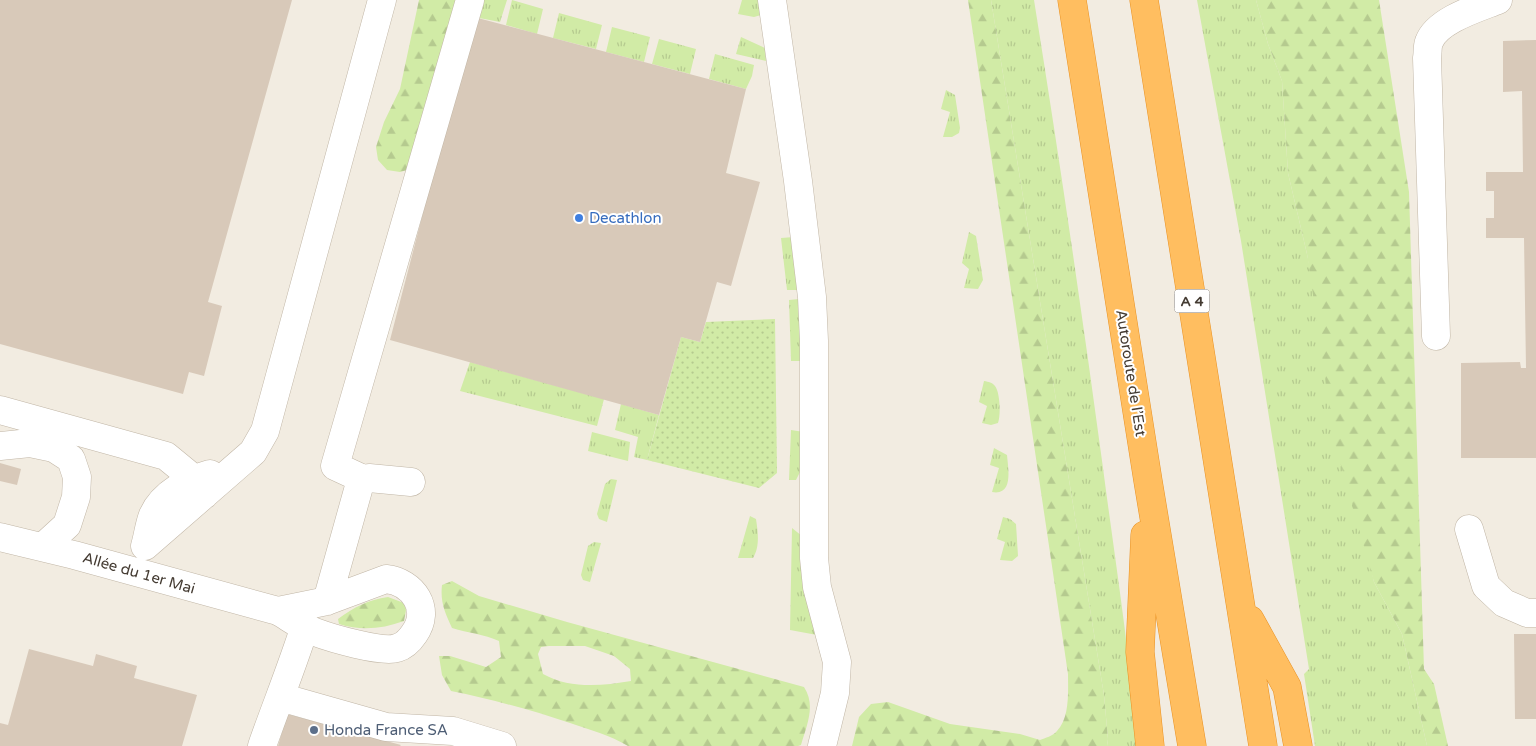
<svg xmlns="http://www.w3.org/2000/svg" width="1536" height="746" viewBox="0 0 1536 746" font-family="'Varela Round',sans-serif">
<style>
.grass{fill:url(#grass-tufts)}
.forest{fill:url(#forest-firs);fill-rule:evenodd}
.park{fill:url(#park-dots)}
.building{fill:#d8c9b9}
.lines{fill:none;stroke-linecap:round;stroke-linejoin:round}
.minor-casing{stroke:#c1b6a6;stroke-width:29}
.highway-casing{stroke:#e99224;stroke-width:29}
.minor{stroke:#fff;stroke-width:28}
.highway{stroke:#ffbe60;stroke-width:28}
.shop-dot{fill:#3f7fe0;stroke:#fff;stroke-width:2}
.service-dot{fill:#5c6f8a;stroke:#fff;stroke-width:2}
.labels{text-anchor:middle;stroke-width:4;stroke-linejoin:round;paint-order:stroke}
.shield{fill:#fff;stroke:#7c7670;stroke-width:1}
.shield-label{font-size:14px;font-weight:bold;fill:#443b32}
.shop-label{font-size:15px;fill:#366cbe;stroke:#fff;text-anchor:start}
.street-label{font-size:15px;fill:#443b32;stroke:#fff}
.service-label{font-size:15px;fill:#4e5e75;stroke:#fff;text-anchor:start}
</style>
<defs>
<pattern id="grass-tufts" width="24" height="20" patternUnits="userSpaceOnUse" patternTransform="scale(1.25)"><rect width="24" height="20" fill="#d1eba6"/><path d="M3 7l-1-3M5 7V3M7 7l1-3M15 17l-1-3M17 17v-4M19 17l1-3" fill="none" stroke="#b5ca8f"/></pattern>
<pattern id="forest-firs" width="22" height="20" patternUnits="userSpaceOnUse" patternTransform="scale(1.25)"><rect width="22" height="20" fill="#d1eba6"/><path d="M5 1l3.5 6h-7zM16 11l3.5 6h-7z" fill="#b5ca8f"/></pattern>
<pattern id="park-dots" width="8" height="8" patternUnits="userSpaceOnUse" patternTransform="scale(1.25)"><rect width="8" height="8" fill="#d1eba6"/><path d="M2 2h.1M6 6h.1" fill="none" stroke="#b5ca8f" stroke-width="1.8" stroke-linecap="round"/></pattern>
</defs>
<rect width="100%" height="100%" fill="#f2ece1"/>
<!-- grass -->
<path class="grass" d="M479,0H507L500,22L474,17Z
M512,0L543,9L537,34L506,25Z
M742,0H760L761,15L754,17L738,14Z
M991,0H1034C1059,156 1082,312 1103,468C1115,560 1130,653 1137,746H1107L1108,739L1104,695Z
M1197,0H1256L1268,44L1282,81L1288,173L1307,254L1374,582L1402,634L1427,746H1315L1304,674L1309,669L1241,241Z
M559,13L602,25L596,49L553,38Z
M612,27L650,37L644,62L606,52Z
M741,37L765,48L766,61L736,54Z
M659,39L696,49L690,74L652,64Z
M715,54L754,65L752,76L746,89L709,79Z
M946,90L955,95L960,128L959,133L952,137H943L950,112L941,109Z
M969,232L976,236L983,280L978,289L964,288L969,269L962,263Z
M794,237L800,290H787L781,238Z
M799,299L803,361H791L789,300Z
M470,362L604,399L597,426L460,391Z
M984,381C989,382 992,382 995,386C1000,392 1001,415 998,423L991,425L982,423L987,406L979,402Z
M621,404L659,415L647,460L634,457L638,437L615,430Z
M791,430L804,432V464L796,480H789Z
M592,432L630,442L628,461L588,451Z
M994,448L1007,455C1008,468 1014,496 992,492L999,468L990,465Z
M611,479L617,480L607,522L599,519L597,514L605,484Z
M750,516L756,519C758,532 760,547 753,558H738Z
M1003,517L1010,519L1016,524L1018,556L1012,561L1000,560L1005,542L997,539Z
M792,528L802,536L817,635L790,630Z
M594,542L601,543L590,582L583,580L581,575L588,546Z"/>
<!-- forest -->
<path class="forest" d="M419,0H456L407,170L400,172L387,170L378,160L376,147L384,122L400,89Z
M968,0H991L1104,695L1108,739L1107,746H852L859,717L871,704L888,702L950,724L1020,734L1040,740C1045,738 1053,736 1057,731C1070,718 1068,691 1068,674Z
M1256,0H1379L1409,192L1424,669L1434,684L1448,746H1427L1402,634L1374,582L1335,444L1307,254L1288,173L1282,81L1268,44Z
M452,581L479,596L567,622L804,687C816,705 807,725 801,745L798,746H628C610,735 590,730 570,723C531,710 491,699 451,691L442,675L439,656H450L486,667L501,657L499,641C484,634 468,633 452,628C445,613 440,602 442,585ZM549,646H585L614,656L630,669L631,681C601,686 570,689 543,674L538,654L541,647Z
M388,597L404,603L406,610L404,621C382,629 361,631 339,624L338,619C354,607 368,600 388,597Z"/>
<!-- park -->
<path class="park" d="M775,319L777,473L759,488L647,460L681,337L700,342L706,322Z"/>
<!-- building -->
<path class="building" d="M0,0H292L208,302L222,306L204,376L189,372L183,394L0,344Z
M474,17L746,89L726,173L760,182L731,286L717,282L700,342L681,337L659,415L390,340Z
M1536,40V458H1461V363L1520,362L1521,368H1526L1524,238H1486V218H1494V191H1486V172H1523L1522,91L1503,92V41Z
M0,463L21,469L17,485L0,481Z
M1514,634H1536V719H1515Z
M29,649L93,666L96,654L137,666L134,678L197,695L182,746H0V723L8,725Z
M287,714L401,745L400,746H278Z"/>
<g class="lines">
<!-- minor casing -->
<g class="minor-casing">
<path id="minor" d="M772,0L798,181L812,297L814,341V558L817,587L837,662L835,693L822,746
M1436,336L1427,58C1428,53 1427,47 1429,42C1437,20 1478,8 1498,0
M0,410L166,456L194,479L204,495
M0,446L30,443L54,448L71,459L77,477L76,497L67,525L44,546
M363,479L335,466L470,0
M1469,529L1486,586L1504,603L1527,613H1536
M0,537L74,555L278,611
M145,546L253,452L265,431L382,0
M145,546C148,536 149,525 153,515C163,493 189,480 210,474
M386,579C413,582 432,609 414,634C410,640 404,646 397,648C382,653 331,638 315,632C302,627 290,618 278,611L327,601Z
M327,601L360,483L363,479L369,478L411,482
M280,697L386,727L453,731L502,746
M262,746C276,706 292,667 305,626"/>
</g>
<!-- highway casing -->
<g class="highway-casing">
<path id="highway" d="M1072,0L1148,481L1192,746
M1144,0L1263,746
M1145,535L1140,652L1150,746
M1250,620L1287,687L1298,746"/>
</g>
<!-- minor -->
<use href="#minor" class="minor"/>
<!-- highway -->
<use href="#highway" class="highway"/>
</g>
<!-- markers -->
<circle class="shop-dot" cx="579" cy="218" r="5"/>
<circle class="service-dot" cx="314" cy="730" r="5"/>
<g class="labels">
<!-- shield labels -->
<rect class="shield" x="1174.5" y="289.5" width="35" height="23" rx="4"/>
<g class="shield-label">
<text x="1192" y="306">A 4</text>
</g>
<!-- shop labels -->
<g class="shop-label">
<text x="589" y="223">Decathlon</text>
</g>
<!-- street labels -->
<g class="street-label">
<text transform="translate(1131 373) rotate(81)" y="5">Autoroute de l’Est</text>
<text transform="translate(139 573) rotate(16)" y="5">Allée du 1er Mai</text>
</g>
<!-- service labels -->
<g class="service-label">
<text x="324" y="735">Honda France SA</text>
</g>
</g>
</svg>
